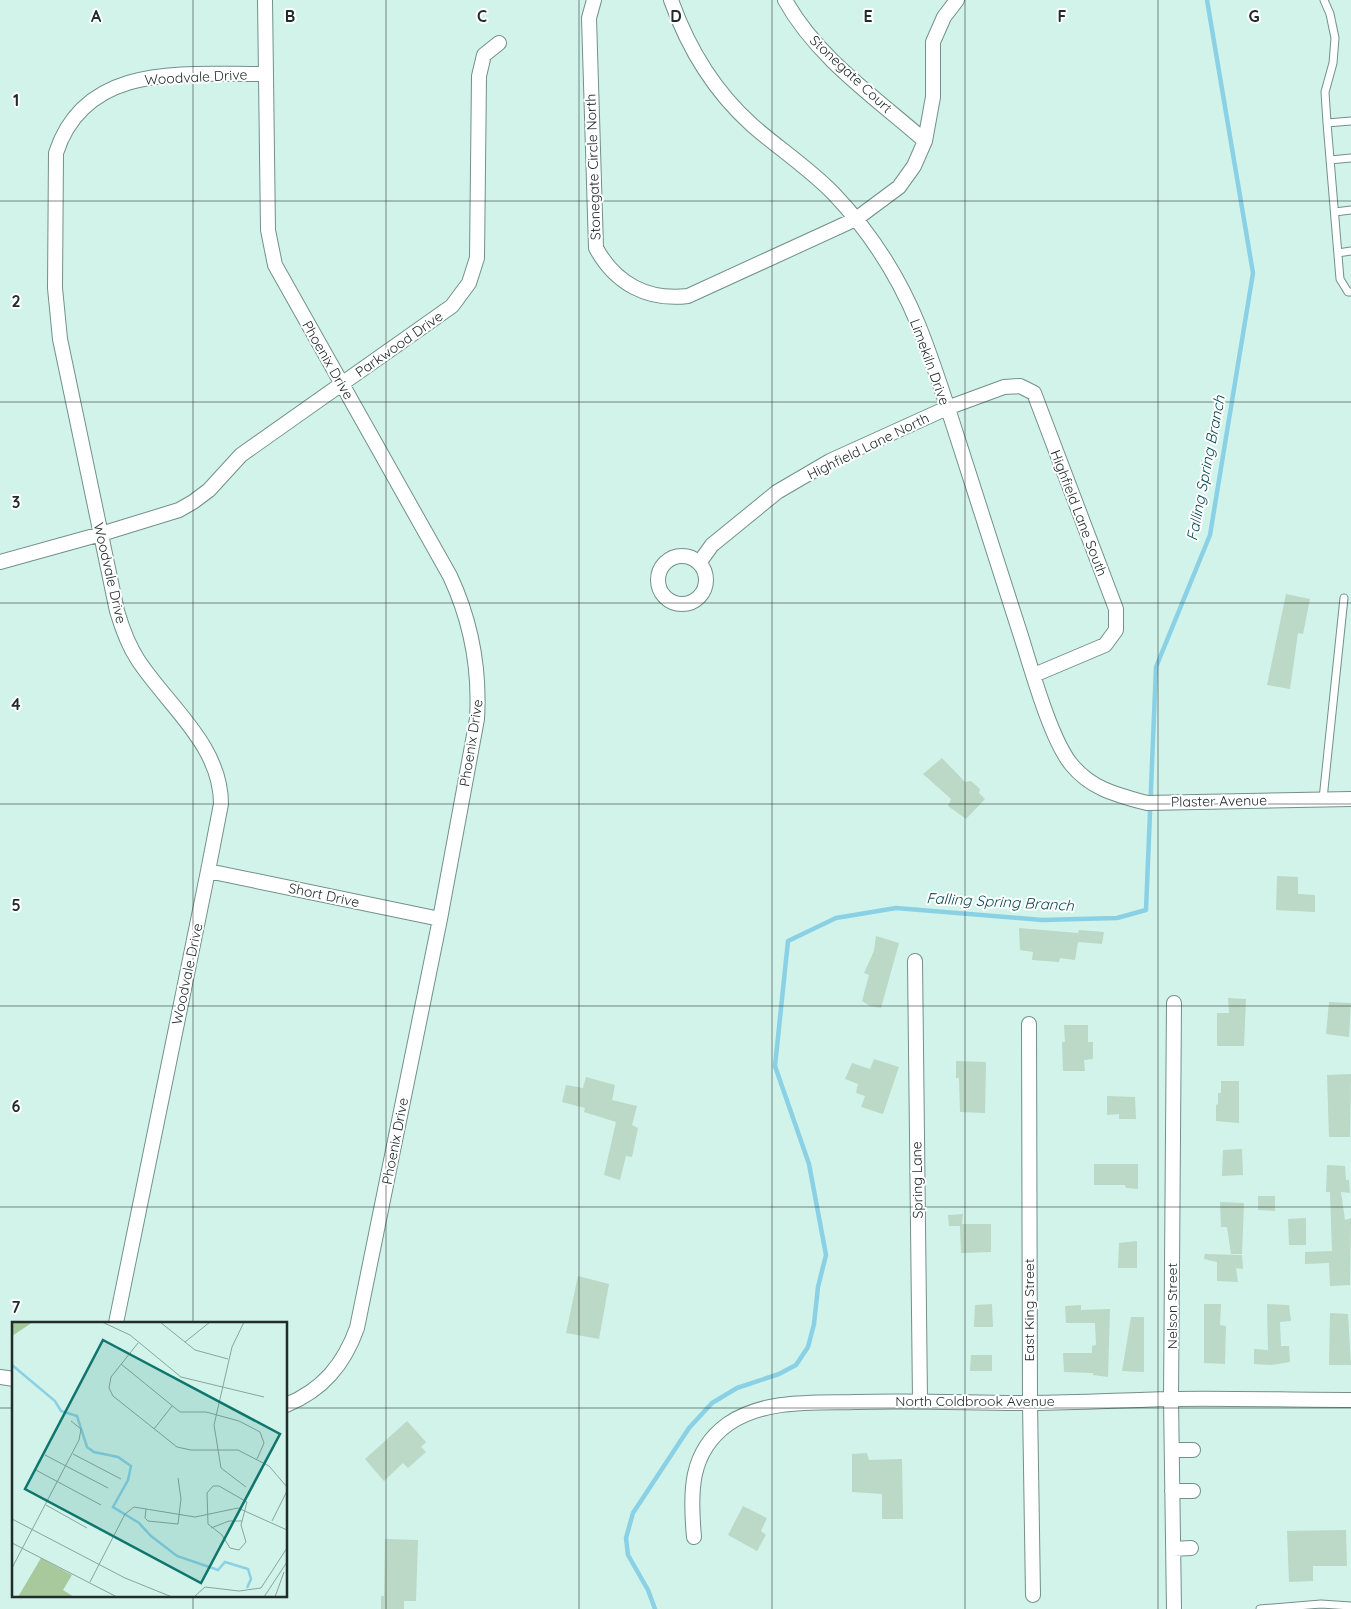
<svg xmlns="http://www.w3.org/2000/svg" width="1351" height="1609" viewBox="0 0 1351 1609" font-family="Quicksand,sans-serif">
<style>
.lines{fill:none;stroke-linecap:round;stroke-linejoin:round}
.stream{stroke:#8ad1e5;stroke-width:4.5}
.building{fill:#bcd8c6}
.service-casing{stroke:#729189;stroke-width:9}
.minor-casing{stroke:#729189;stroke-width:16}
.service{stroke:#fff;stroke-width:7}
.minor{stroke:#fff;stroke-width:14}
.grid{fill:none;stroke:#202d2a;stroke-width:1;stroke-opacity:0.55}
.labels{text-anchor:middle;stroke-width:4;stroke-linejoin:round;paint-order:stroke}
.street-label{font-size:14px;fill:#202d2a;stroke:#fff}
.water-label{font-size:15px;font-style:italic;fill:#094a57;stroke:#fff}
.inset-river{fill:none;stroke:#8ad1e5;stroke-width:2.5}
.inset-road{fill:none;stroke:#8aa49d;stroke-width:1}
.view{fill:#0f766e;fill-opacity:0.15;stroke:#0f766e;stroke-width:2.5}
.inset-edge{fill:none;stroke:#202d2a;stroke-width:2.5}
.grid-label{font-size:16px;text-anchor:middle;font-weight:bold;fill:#202d2a;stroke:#fff;stroke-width:4;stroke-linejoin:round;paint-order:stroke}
</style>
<rect width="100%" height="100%" fill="#d1f3ea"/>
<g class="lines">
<!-- stream -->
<path class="stream" d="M655,1609L648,1590L628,1555L626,1538L633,1513L689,1428L712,1403L737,1388L779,1374L796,1365L808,1347L814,1324L818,1287L826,1255L809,1164L775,1066L788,941L836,918L896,908L1042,920L1117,918L1146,910L1156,667L1210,535L1253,273L1207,0"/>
</g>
<!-- building -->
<path class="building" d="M1286,594L1310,599L1303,634L1298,633L1290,689L1267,685Z
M942,758L965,782L971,781L980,789L979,793L985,799L966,819L948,806L951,799L923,774Z
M1277,876L1298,877V894L1315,895V912L1276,910Z
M1019,928L1078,933L1079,930L1104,932L1102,944L1078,942L1075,960L1060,958L1059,962L1032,960L1033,952L1020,950Z
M876,936L899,943L881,1008L870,1006L862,1001L869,975L864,973L874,951Z
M1228,998L1246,999L1244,1046H1217V1013H1229Z
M1329,1002L1351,1003L1349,1037L1326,1034Z
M1064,1025H1088V1042H1093V1059L1084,1060L1085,1071H1063L1062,1042H1065Z
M874,1059L899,1067L883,1114L861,1107L865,1096L856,1093L858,1084L845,1079L852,1063L870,1069Z
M956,1061L986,1062L985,1113L960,1112L959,1078H956Z
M1351,1074L1350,1137H1329L1327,1075Z
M586,1077L615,1085L612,1100L637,1106L632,1125L638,1128L632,1157L626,1156L620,1180L604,1175L616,1122L584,1112L585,1108L562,1102L566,1085L583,1088Z
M1221,1081H1239V1123L1216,1121V1105L1218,1104V1093H1221Z
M1107,1096L1135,1097L1136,1119H1119V1114L1107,1115Z
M1242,1149L1243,1175L1222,1176L1223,1150Z
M1094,1164H1138V1189L1126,1188L1125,1185H1094Z
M1327,1165L1345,1166L1346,1180H1349L1350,1193L1341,1192L1345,1220L1351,1218L1350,1285L1330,1286L1329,1263L1305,1264V1252L1332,1251L1330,1192H1326Z
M1258,1196H1275V1211L1258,1210Z
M1220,1202L1244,1203L1242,1254H1231L1227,1227H1221Z
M963,1214L962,1224H991V1252L961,1253L960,1226H949L948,1215Z
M1306,1218V1245H1289L1288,1219Z
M1137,1241V1268H1118L1119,1243Z
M1205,1254L1242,1255L1243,1269L1236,1268L1238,1282L1217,1281V1262L1204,1259Z
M578,1276L609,1284L599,1339L566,1333Z
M992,1304L993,1327H974L975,1305Z
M1204,1304H1221L1220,1325L1226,1326L1225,1364L1204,1363Z
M1267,1304L1289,1305L1291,1321L1280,1322L1281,1346H1289L1290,1362L1271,1365L1254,1364V1349L1268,1350Z
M1081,1305V1310L1110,1309L1108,1377L1093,1375V1373L1064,1372L1063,1353H1092V1346L1096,1345L1095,1323H1066L1065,1306Z
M1330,1313L1348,1314L1351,1365H1329Z
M1131,1317H1144V1372L1122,1371Z
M971,1355H992V1371H970Z
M407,1421L426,1442L421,1447L426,1452L408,1468L403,1463L384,1481L365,1459Z
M867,1453L869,1460L902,1459L903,1519H882V1494L852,1492V1454Z
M743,1506L767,1518L761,1531L766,1535L757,1551L728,1535Z
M1346,1530L1347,1566H1313V1581L1289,1582L1287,1531Z
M385,1539L418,1540L416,1601H404V1609H381V1596H384Z"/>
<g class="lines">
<!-- service casing -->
<g class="service-casing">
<path id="service" d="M1324,0L1330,14L1335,38L1333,63L1325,92L1327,123L1351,121
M1327,123L1340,279L1348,292H1351
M1330,160L1351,158
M1335,212L1351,210
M1338,253L1351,251
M1323,799L1344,598
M1260,1609L1321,1604L1351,1606"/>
</g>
<!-- minor casing -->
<g class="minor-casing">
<path id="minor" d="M265,0L268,230L275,265L450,576C471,621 480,670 477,719L440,919L357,1328C344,1364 323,1390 286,1405
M594,0L589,18L596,248C615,283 647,301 688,296L856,219L899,187L914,166L925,141L933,97V42L944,17L957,0
M671,0C688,48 713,90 752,125C778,148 809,168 834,194C870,232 898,275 918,324C935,366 948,409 962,452C981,513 1001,573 1020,633C1031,667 1050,738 1071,764C1091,789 1117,795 1147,803L1351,799
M785,0C817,58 876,98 925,141
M658 580a24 24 0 1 1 48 0a24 24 0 1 1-48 0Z
M0,562L101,534L179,510L193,502L209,490L241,455L452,306L469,283L477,258L479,76L484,55L499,43
M699,563L712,545L777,492L830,461L947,408L1004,387L1020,386L1034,393L1116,609V630L1105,645L1034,675
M208,871L440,919
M915,961L920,1400
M1029,1024L1030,1403L1033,1595
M116,1323L208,871L221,804C221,745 168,706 138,660C128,645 122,628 117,611L60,339L55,288L56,153C86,60 189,75 266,74
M0,1377L14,1379
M1173,1450H1193
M1172,1491H1193
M694,1537C690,1493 689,1452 728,1424C764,1399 814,1403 856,1402C914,1400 972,1403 1030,1403C1077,1403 1123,1400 1170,1399C1230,1398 1291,1400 1351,1400
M1173,1549L1191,1548
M1174,1609L1171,1399L1174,1003"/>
</g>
<!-- service -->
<use href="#service" class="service"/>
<!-- minor -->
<use href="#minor" class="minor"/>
</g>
<!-- grid -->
<path class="grid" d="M193,0V1323M386,0V1609M579,0V1609M772,0V1609M965,0V1609M1158,0V1609M0,201H1351M0,402H1351M0,603H1351M0,804H1351M0,1006H1351M0,1207H1351M0,1408H14M286,1408H1351M193,1595V1609"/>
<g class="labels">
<!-- street labels -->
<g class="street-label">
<text transform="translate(851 74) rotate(43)" y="5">Stonegate Court</text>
<text transform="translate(196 77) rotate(-3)" y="5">Woodvale Drive</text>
<text transform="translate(593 167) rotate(-92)" y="5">Stonegate Circle North</text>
<text transform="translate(399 344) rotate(-35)" y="5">Parkwood Drive</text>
<text transform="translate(328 360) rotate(60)" y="5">Phoenix Drive</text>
<text transform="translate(930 362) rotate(70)" y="5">Limekiln Drive</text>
<text transform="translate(868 446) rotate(-26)" y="5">Highfield Lane North</text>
<text transform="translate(1079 513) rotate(69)" y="5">Highfield Lane South</text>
<text transform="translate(110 573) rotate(77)" y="5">Woodvale Drive</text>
<text transform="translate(471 743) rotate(-81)" y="5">Phoenix Drive</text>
<text transform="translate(1219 801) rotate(-1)" y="5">Plaster Avenue</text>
<text transform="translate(324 895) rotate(12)" y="5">Short Drive</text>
<text transform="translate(187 974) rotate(-78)" y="5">Woodvale Drive</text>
<text transform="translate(395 1141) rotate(-79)" y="5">Phoenix Drive</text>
<text transform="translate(917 1180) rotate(-91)" y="5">Spring Lane</text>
<text transform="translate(1172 1306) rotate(-90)" y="5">Nelson Street</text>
<text transform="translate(1029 1310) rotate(-90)" y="5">East King Street</text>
<text x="975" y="1406">North Coldbrook Avenue</text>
</g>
<!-- water labels -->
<g class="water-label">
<text transform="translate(1206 468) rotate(-79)" y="5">Falling Spring Branch</text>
<text transform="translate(1000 902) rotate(3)" y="5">Falling Spring Branch</text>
</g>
</g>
<!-- overview -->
<g transform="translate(12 1322)">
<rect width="275" height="275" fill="#d1f3ea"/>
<path d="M0,0H21L0,14ZM29,236L60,253L51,268L62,275H6Z" fill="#a7c99c"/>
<path class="inset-river" d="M0,43L43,79L49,89L65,94L75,125L82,130L106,135L119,144L116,158L101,185L127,201L139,214L165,234L206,248L213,240L236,247L239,257L235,266"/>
<path class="inset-road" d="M90,0L118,13L169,55L252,75M148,0L183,28L216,37M232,0L220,25L202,103L209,146L234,165M173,20L198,0M126,21L99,55L97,66L101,74L165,125L179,128H226L257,144L275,165M109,42L168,90H194L227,99L248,110L252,121L245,137M142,107L160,84M61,132L109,157M33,133L96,166M22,147L89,183M201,164H207L235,180L229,203L234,220L227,228L218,226L210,213L196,202L195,171ZM34,183L75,206M134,187L133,196L136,199L166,202L169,177L166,156M0,197L113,256L160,275M260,199L275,169M199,206L217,199H230M0,221L105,275M0,246L67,118L69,107L59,99M78,260L113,192L122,185L183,195L226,186L275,208M182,275L193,265L227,269L249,266L275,226M252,275L275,240M263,275L272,250"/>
<path class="view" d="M91,18L268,112L189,261L13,167Z"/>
<rect width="275" height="275" class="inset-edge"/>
</g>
<g class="grid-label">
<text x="96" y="22">A</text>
<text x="290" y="22">B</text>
<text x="482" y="22">C</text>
<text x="676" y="22">D</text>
<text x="868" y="22">E</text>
<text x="1062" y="22">F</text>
<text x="1254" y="22">G</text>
<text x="16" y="106">1</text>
<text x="16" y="307">2</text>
<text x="16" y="508">3</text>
<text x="16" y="710">4</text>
<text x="16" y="911">5</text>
<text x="16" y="1112">6</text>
<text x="16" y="1313">7</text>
</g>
</svg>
